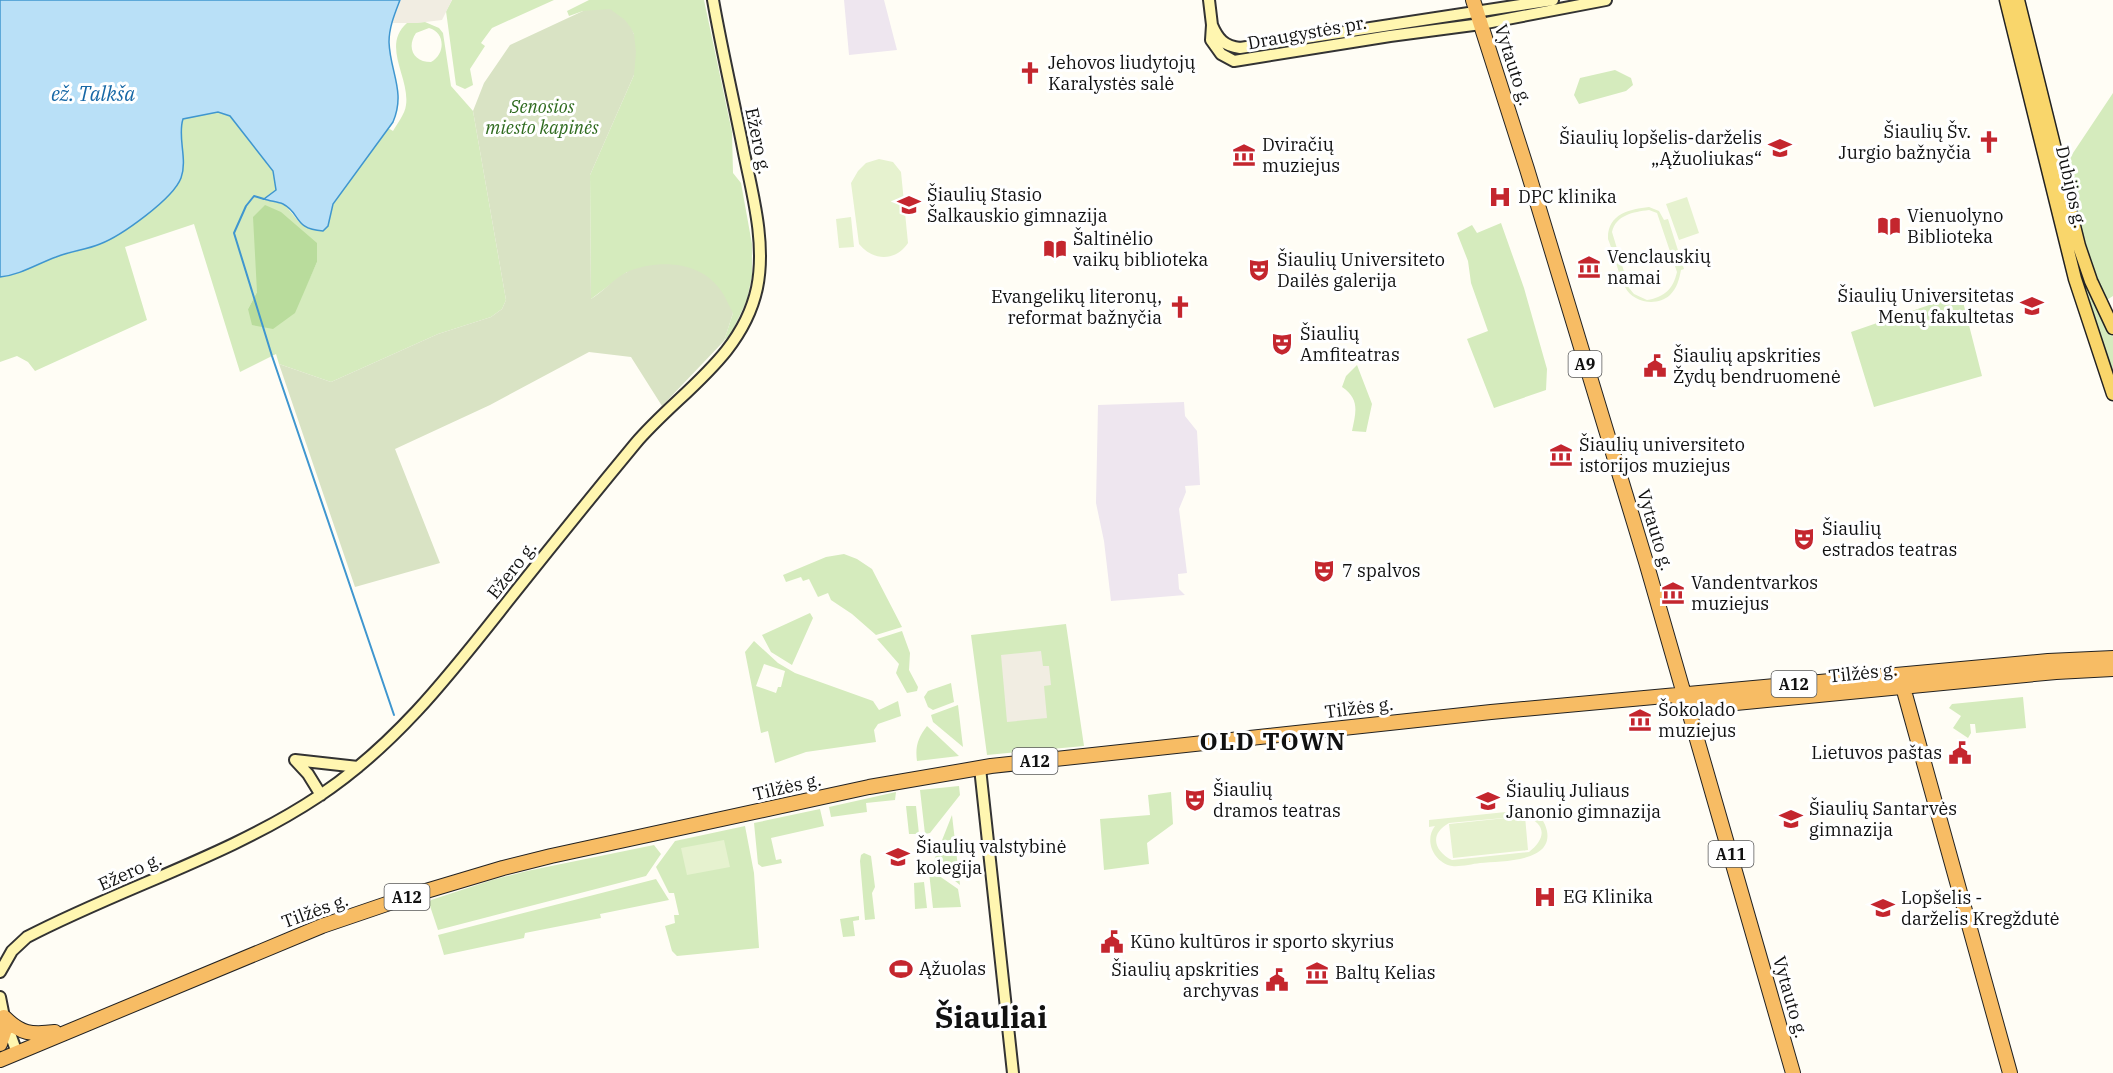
<svg xmlns="http://www.w3.org/2000/svg" width="2113" height="1073" viewBox="0 0 2113 1073" font-family="'IBM Plex Serif',serif">
<style>
.industrial{fill:#eee6ef}
.green{fill:#d5ebbd;fill-rule:evenodd}
.forest{fill:#b9dc9c}
.cemetery{fill:#d9e3c4}
.pitch{fill:#e6f2cf;fill-rule:evenodd}
.plaza{fill:#f1ede2}
.water{fill:#b9e0f7;stroke:#3f96cf;stroke-width:1.5}
.lines{fill:none;stroke-linecap:round;stroke-linejoin:round}
.stream{stroke:#3f96cf;stroke-width:2}
.secondary-casing{stroke:#333;stroke-width:14}
.primary-casing{stroke:#222;stroke-width:15}
.trunk-casing{stroke:#222;stroke-width:16}
.secondary{stroke:#fff6b0;stroke-width:10}
.primary{stroke:#f9d66b;stroke-width:12}
.trunk{stroke:#f7bc64;stroke-width:14}
.labels{text-anchor:middle;stroke-width:6;stroke-linejoin:round;paint-order:stroke}
.shield{fill:#fff;stroke:#585858;stroke-width:1.5}
.shield-label{font-size:16px;font-weight:bold;fill:#111}
.street-label{font-size:18px;fill:#111;stroke:#fff}
.poi-label{font-size:18px;fill:#111;stroke:#fff;text-anchor:start}
.park-label{font-size:18px;font-style:italic;fill:#2f6b1f;stroke:#fff}
.water-label{font-size:20px;font-style:italic;fill:#1768a6;stroke:#fff}
.district-label{font-size:24px;font-weight:bold;letter-spacing:1.5px;fill:#111;stroke:#fff}
.town-label{font-size:30px;font-weight:bold;fill:#111;stroke:#fff}
</style>
<rect width="100%" height="100%" fill="#fffdf5"/>
<!-- industrial -->
<path class="industrial" d="M844,0H884L897,50L849,55Z
M1184,402L1185,416L1197,431L1200,485L1185,486L1186,492L1179,509L1187,573L1178,574L1179,589L1185,595L1111,601L1104,541L1096,503L1098,405Z"/>
<!-- green -->
<path class="green" d="M452,0H554L492,28L481,43L485,46L470,69L473,85L465,89L456,85L446,11Z
M589,0H704L732,132L733,173L741,183L752,244V276L747,300L732,332L724,341L733,313L627,272L591,299L590,175L634,75V34L625,21L583,11L569,16L567,11Z
M425,22L439,28L443,33L451,86L473,111L506,300L502,309L491,317L438,334L331,382L279,364L276,354L240,372L194,224L125,247L147,320L35,371L28,362L17,356L0,362V277C20,275 37,264 56,257C70,252 86,250 100,244C120,236 173,198 181,178C187,159 177,137 183,118L218,112L230,116L273,171L276,190L264,199L285,205L300,223L328,226L333,204L388,128L393,131C397,124 405,114 406,105C410,77 381,46 407,23ZM429,28C445,32 446,54 431,62C414,62 406,48 416,33ZM317,262L306,286L248,309L257,292Z
M1615,70L1631,78L1633,85L1626,91L1579,104L1574,95L1580,78Z
M2113,93V296L2105,301L2090,266L2065,165Z
M1501,223L1524,288L1547,369L1546,390L1494,408L1467,339L1488,331L1471,283L1468,261L1457,233L1472,225L1477,233Z
M2078,261L2087,286L2113,337V372L2077,268L2076,262Z
M1961,294L1982,376L1874,407L1851,332Z
M1357,365L1372,404L1366,432L1352,431C1356,412 1360,399 1342,387L1346,376Z
M844,554L857,559L872,569L902,627L876,635L852,614L831,600L828,593L818,597L809,579L803,581L801,577L786,582L783,575L826,557Z
M810,613L813,618L792,665L771,652L762,635Z
M1066,624L1084,746L987,755L971,635Z
M902,631L910,653L909,670L918,687L917,691L907,693L896,673L899,664L877,639Z
M754,641L778,663L795,673L873,701L879,710L898,701L901,716L878,724L874,730L876,742L806,752L775,763L768,731L761,733L745,652ZM764,664L785,671L781,687H778L776,693L756,686Z
M951,683L954,702L933,710L928,707L924,697L928,691Z
M2023,697L2026,728L1976,733L1975,724H1970L1971,733L1968,738L1953,728L1961,716L1949,708L1952,704Z
M958,705L963,747L933,722L931,715Z
M927,726L959,756L917,761C915,746 918,738 927,726Z
M959,786L960,795L930,833L925,834L920,790Z
M896,792L895,800L866,803L867,812L831,817L829,807Z
M1171,792L1173,824L1147,843L1149,864L1104,870L1100,819L1150,815L1148,795Z
M906,806H916L919,834H909Z
M820,809L824,826L771,838L776,860L781,859L782,863L762,867L758,864L754,823Z
M952,815L960,885L933,863Z
M745,826L754,873L759,948L677,956L672,951L665,926L675,923L674,915H679L674,893H669L656,867L675,841Z
M654,845L661,854L646,876L438,930L429,903L431,900L492,880L527,871Z
M864,853L871,856L875,887L872,893L875,919L865,920L860,861L861,855Z
M932,871L958,889L961,907L933,908L929,872Z
M656,879L669,900L600,914L601,918L525,933L524,938L444,955L438,935Z
M924,882L927,908L915,909L914,883Z
M859,916V920L853,921L855,936L843,937L840,919Z"/>
<!-- forest -->
<path class="forest" d="M265,205L281,212L317,243V262L295,313L273,329L252,325L248,309L257,292L253,217Z"/>
<!-- cemetery -->
<path class="cemetery" d="M610,9L625,20L631,28L634,34L636,52L634,75L590,175L591,299C603,292 615,277 629,271C660,259 702,261 722,292C726,298 729,306 733,313L724,341L662,406L631,357L589,352L490,405L395,449L440,563L355,587L279,364L331,382L438,334L491,317L502,309L506,300L473,111L484,83L510,45L583,11Z"/>
<!-- pitch -->
<path class="pitch" d="M879,159L893,162L901,172L908,243C895,262 873,261 859,244L851,183L858,171L866,163Z
M1687,197L1699,233L1679,240L1666,204Z
M1649,207L1659,211L1664,220L1668,219L1684,269L1681,270C1679,280 1677,288 1670,295C1657,307 1633,303 1625,287C1618,273 1614,254 1608,239C1607,214 1630,209 1649,207ZM1649,210L1657,213L1677,272C1673,289 1665,297 1647,300L1634,294L1629,288L1612,232C1616,215 1633,212 1649,210Z
M851,217L854,247L839,248L836,219Z
M1525,810C1537,814 1544,817 1547,831C1553,863 1500,861 1480,863C1472,864 1460,867 1452,866C1433,862 1424,840 1435,826L1429,827V820ZM1525,816C1547,824 1546,839 1529,852L1452,860C1434,851 1429,834 1449,823Z
M1525,816L1528,850L1453,858L1449,824Z
M724,840L730,867L687,875L681,848Z"/>
<!-- plaza -->
<path class="plaza" d="M401,0H452L442,20L417,23H392Z
M1041,651L1043,666H1049L1051,685L1044,686L1047,718L1007,722L1001,655Z"/>
<!-- water -->
<path class="water" d="M0,0H400C395,13 389,27 389,42C390,72 406,92 393,122L333,204L328,226L323,231C293,229 301,213 283,204C278,202 270,201 264,199L276,190L273,171L230,116L218,112L183,119C177,137 188,159 181,178C173,199 121,236 100,244C86,250 70,251 56,257C37,264 20,275 0,277Z"/>
<g class="lines">
<!-- stream -->
<path class="stream" d="M264,199L254,196L246,206L234,233L272,356L394,715"/>
<!-- secondary casing -->
<g class="secondary-casing">
<path id="secondary" d="M1209,0L1212,25L1211,40L1221,54L1234,61L1390,36L1481,24L1606,0
M1212,25C1218,39 1224,46 1240,48L1553,0
M295,760L358,767
M295,760L308,774L321,795
M980,768L1013,1073
M0,972L12,951L27,937C123,887 229,856 319,796C397,744 451,673 508,601C550,548 592,496 635,444C678,393 742,358 757,288C766,244 753,196 744,153C734,102 722,51 713,0
M0,997L4,1017L17,1053"/>
</g>
<!-- primary casing -->
<g class="primary-casing">
<path id="primary" d="M2006,0L2075,279L2113,394
M2018,0L2079,246L2091,281L2113,328"/>
</g>
<!-- trunk casing -->
<g class="trunk-casing">
<path id="trunk" d="M1473,0L1527,169L1646,562L1793,1073
M1903,679V687L2010,1073
M1679,704L1705,706L2056,672L2113,669
M4,1017C21,1034 31,1035 55,1032
M0,1044L5,1029L4,1017
M0,1060L322,926L416,894L503,868L551,856L869,787L991,766L1491,712L2048,661L2113,658"/>
</g>
<!-- secondary -->
<use href="#secondary" class="secondary"/>
<!-- primary -->
<use href="#primary" class="primary"/>
<!-- trunk -->
<use href="#trunk" class="trunk"/>
</g>
<!-- icons -->
<defs>
<g id="church-bare" transform="scale(1.8)"><path d="M-1.2-6h2.4v3.5h3.3v2.4h-3.3V6h-2.4V-.1h-3.3v-2.4h3.3Z" fill="#c4262e" stroke="#fff" stroke-width="2.5" paint-order="stroke"/></g>
<g id="school-bare" transform="scale(1.8)"><path d="M0-5L7-2L0 1L-7-2ZM-4 1L0 2.5L4 1V4Q0 6-4 4Z" fill="#c4262e" stroke="#fff" stroke-width="2.5" paint-order="stroke"/></g>
<g id="museum-bare" transform="scale(1.8)"><path d="M0-6L6-3V-2H-6V-3ZM-5-1h2V3h-2ZM-1-1h2V3h-2ZM3-1h2V3H3ZM-6 4H6V6H-6Z" fill="#c4262e" stroke="#fff" stroke-width="2.5" paint-order="stroke"/></g>
<g id="hospital-bare" transform="scale(1.8)"><path d="M-5-5h3v3.5h4V-5h3V5h-3V1.5h-4V5h-3Z" fill="#c4262e" stroke="#fff" stroke-width="2.5" paint-order="stroke"/></g>
<g id="library-bare" transform="scale(1.8)"><path d="M-6-4Q-3-5.5-.7-3.5V5Q-3 3-6 4ZM6-4Q3-5.5 .7-3.5V5Q3 3 6 4Z" fill="#c4262e" stroke="#fff" stroke-width="2.5" paint-order="stroke"/></g>
<g id="theatre-bare" transform="scale(1.8)"><path d="M-5-5.5Q0-4 5-5.5V0Q5 5 0 6Q-5 5-5 0ZM-3.3-2.5H-1v1.5H-3.3ZM1-2.5H3.3v1.5H1ZM-2.8 1Q0 5.5 2.8 1Z" fill="#c4262e" stroke="#fff" stroke-width="2.5" paint-order="stroke"/></g>
<g id="university-bare" transform="scale(1.8)"><path d="M0-5L7-2L0 1L-7-2ZM-4 1L0 2.5L4 1V4Q0 6-4 4Z" fill="#c4262e" stroke="#fff" stroke-width="2.5" paint-order="stroke"/></g>
<g id="civic-bare" transform="scale(1.8)"><path d="M-.6-6.5H3V-4.5H.6V-3L4-1V1h2V6H-6V1h2V-1L-.6-3ZM-1.2 2.5V6h2.4V2.5Z" fill="#c4262e" stroke="#fff" stroke-width="2.5" paint-order="stroke"/></g>
<g id="stadium-bare" transform="scale(1.8)"><path d="M0-5a6.5 5 0 1 0 0 10a6.5 5 0 1 0 0-10ZM-3.5-1.8h7v3.6h-7Z" fill="#c4262e" stroke="#fff" stroke-width="2.5" paint-order="stroke"/></g>
</defs>
<g fill-rule="evenodd">
<use href="#church-bare" x="1030" y="73"/>
<use href="#church-bare" x="1989" y="142"/>
<use href="#school-bare" x="1780" y="148"/>
<use href="#museum-bare" x="1244" y="155"/>
<use href="#hospital-bare" x="1500" y="197"/>
<use href="#school-bare" x="909" y="205"/>
<use href="#library-bare" x="1889" y="226"/>
<use href="#library-bare" x="1055" y="249"/>
<use href="#museum-bare" x="1589" y="267"/>
<use href="#theatre-bare" x="1259" y="270"/>
<use href="#university-bare" x="2032" y="306"/>
<use href="#church-bare" x="1180" y="307"/>
<use href="#theatre-bare" x="1282" y="344"/>
<use href="#civic-bare" x="1655" y="366"/>
<use href="#museum-bare" x="1561" y="455"/>
<use href="#theatre-bare" x="1804" y="539"/>
<use href="#theatre-bare" x="1324" y="571"/>
<use href="#museum-bare" x="1673" y="593"/>
<use href="#museum-bare" x="1640" y="720"/>
<use href="#civic-bare" x="1960" y="753"/>
<use href="#theatre-bare" x="1195" y="800"/>
<use href="#school-bare" x="1488" y="801"/>
<use href="#school-bare" x="1791" y="819"/>
<use href="#university-bare" x="898" y="857"/>
<use href="#hospital-bare" x="1545" y="897"/>
<use href="#school-bare" x="1883" y="908"/>
<use href="#civic-bare" x="1112" y="942"/>
<use href="#stadium-bare" x="901" y="969"/>
<use href="#museum-bare" x="1317" y="973"/>
<use href="#civic-bare" x="1277" y="980"/>
</g>
<g class="labels">
<!-- shield labels -->
<g class="shield">
<rect x="1568.5" y="351" width="33" height="26" rx="4.5"/>
<rect x="1771.5" y="671" width="45" height="26" rx="4.5"/>
<rect x="1012.5" y="748" width="45" height="26" rx="4.5"/>
<rect x="1708.5" y="841" width="45" height="26" rx="4.5"/>
<rect x="384.5" y="884" width="45" height="26" rx="4.5"/>
</g>
<g class="shield-label">
<text x="1585" y="370">A9</text>
<text x="1794" y="690">A12</text>
<text x="1035" y="767">A12</text>
<text x="1731" y="860">A11</text>
<text x="407" y="903">A12</text>
</g>
<!-- street labels -->
<g class="street-label">
<text transform="translate(1307 33) rotate(-10)" y="6">Draugystės pr.</text>
<text transform="translate(1513 65) rotate(72)" y="6">Vytauto g.</text>
<text transform="translate(758 141) rotate(78)" y="6">Ežero g.</text>
<text transform="translate(2071 187) rotate(77)" y="6">Dubijos g.</text>
<text transform="translate(1655 530) rotate(73)" y="6">Vytauto g.</text>
<text transform="translate(512 570) rotate(-52)" y="6">Ežero g.</text>
<text transform="translate(1863 673) rotate(-6)" y="6">Tilžės g.</text>
<text transform="translate(1359 708) rotate(-7)" y="6">Tilžės g.</text>
<text transform="translate(787 787) rotate(-13)" y="6">Tilžės g.</text>
<text transform="translate(130 872) rotate(-24)" y="6">Ežero g.</text>
<text transform="translate(315 911) rotate(-20)" y="6">Tilžės g.</text>
<text transform="translate(1790 997) rotate(74)" y="6">Vytauto g.</text>
</g>
<!-- poi labels -->
<g class="poi-label">
<text x="1048" y="69">Jehovos liudytojų<tspan x="1048" dy="21">Karalystės salė</tspan></text>
<text x="1971" y="138" text-anchor="end">Šiaulių Šv.<tspan x="1971" dy="21">Jurgio bažnyčia</tspan></text>
<text x="1762" y="144" text-anchor="end">Šiaulių lopšelis-darželis<tspan x="1762" dy="21">„Ąžuoliukas“</tspan></text>
<text x="1262" y="151">Dviračių<tspan x="1262" dy="21">muziejus</tspan></text>
<text x="927" y="201">Šiaulių Stasio<tspan x="927" dy="21">Šalkauskio gimnazija</tspan></text>
<text x="1518" y="203">DPC klinika</text>
<text x="1907" y="222">Vienuolyno<tspan x="1907" dy="21">Biblioteka</tspan></text>
<text x="1073" y="245">Šaltinėlio<tspan x="1073" dy="21">vaikų biblioteka</tspan></text>
<text x="1607" y="263">Venclauskių<tspan x="1607" dy="21">namai</tspan></text>
<text x="1277" y="266">Šiaulių Universiteto<tspan x="1277" dy="21">Dailės galerija</tspan></text>
<text x="2014" y="302" text-anchor="end">Šiaulių Universitetas<tspan x="2014" dy="21">Menų fakultetas</tspan></text>
<text x="1162" y="303" text-anchor="end">Evangelikų literonų,<tspan x="1162" dy="21">reformat bažnyčia</tspan></text>
<text x="1300" y="340">Šiaulių<tspan x="1300" dy="21">Amfiteatras</tspan></text>
<text x="1673" y="362">Šiaulių apskrities<tspan x="1673" dy="21">Žydų bendruomenė</tspan></text>
<text x="1579" y="451">Šiaulių universiteto<tspan x="1579" dy="21">istorijos muziejus</tspan></text>
<text x="1822" y="535">Šiaulių<tspan x="1822" dy="21">estrados teatras</tspan></text>
<text x="1342" y="577">7 spalvos</text>
<text x="1691" y="589">Vandentvarkos<tspan x="1691" dy="21">muziejus</tspan></text>
<text x="1658" y="716">Šokolado<tspan x="1658" dy="21">muziejus</tspan></text>
<text x="1942" y="759" text-anchor="end">Lietuvos paštas</text>
<text x="1213" y="796">Šiaulių<tspan x="1213" dy="21">dramos teatras</tspan></text>
<text x="1506" y="797">Šiaulių Juliaus<tspan x="1506" dy="21">Janonio gimnazija</tspan></text>
<text x="1809" y="815">Šiaulių Santarvės<tspan x="1809" dy="21">gimnazija</tspan></text>
<text x="916" y="853">Šiaulių valstybinė<tspan x="916" dy="21">kolegija</tspan></text>
<text x="1563" y="903">EG Klinika</text>
<text x="1901" y="904">Lopšelis -<tspan x="1901" dy="21">darželis Kregždutė</tspan></text>
<text x="1130" y="948">Kūno kultūros ir sporto skyrius</text>
<text x="919" y="975">Ąžuolas</text>
<text x="1259" y="976" text-anchor="end">Šiaulių apskrities<tspan x="1259" dy="21">archyvas</tspan></text>
<text x="1335" y="979">Baltų Kelias</text>
</g>
<!-- park labels -->
<g class="park-label">
<text x="542" y="113">Senosios<tspan x="542" dy="21">miesto kapinės</tspan></text>
</g>
<!-- water labels -->
<g class="water-label">
<text x="93" y="101">ež. Talkša</text>
</g>
<!-- district labels -->
<g class="district-label">
<text x="1273" y="750">OLD TOWN</text>
</g>
<!-- town labels -->
<g class="town-label">
<text x="991" y="1028">Šiauliai</text>
</g>
</g>
</svg>
